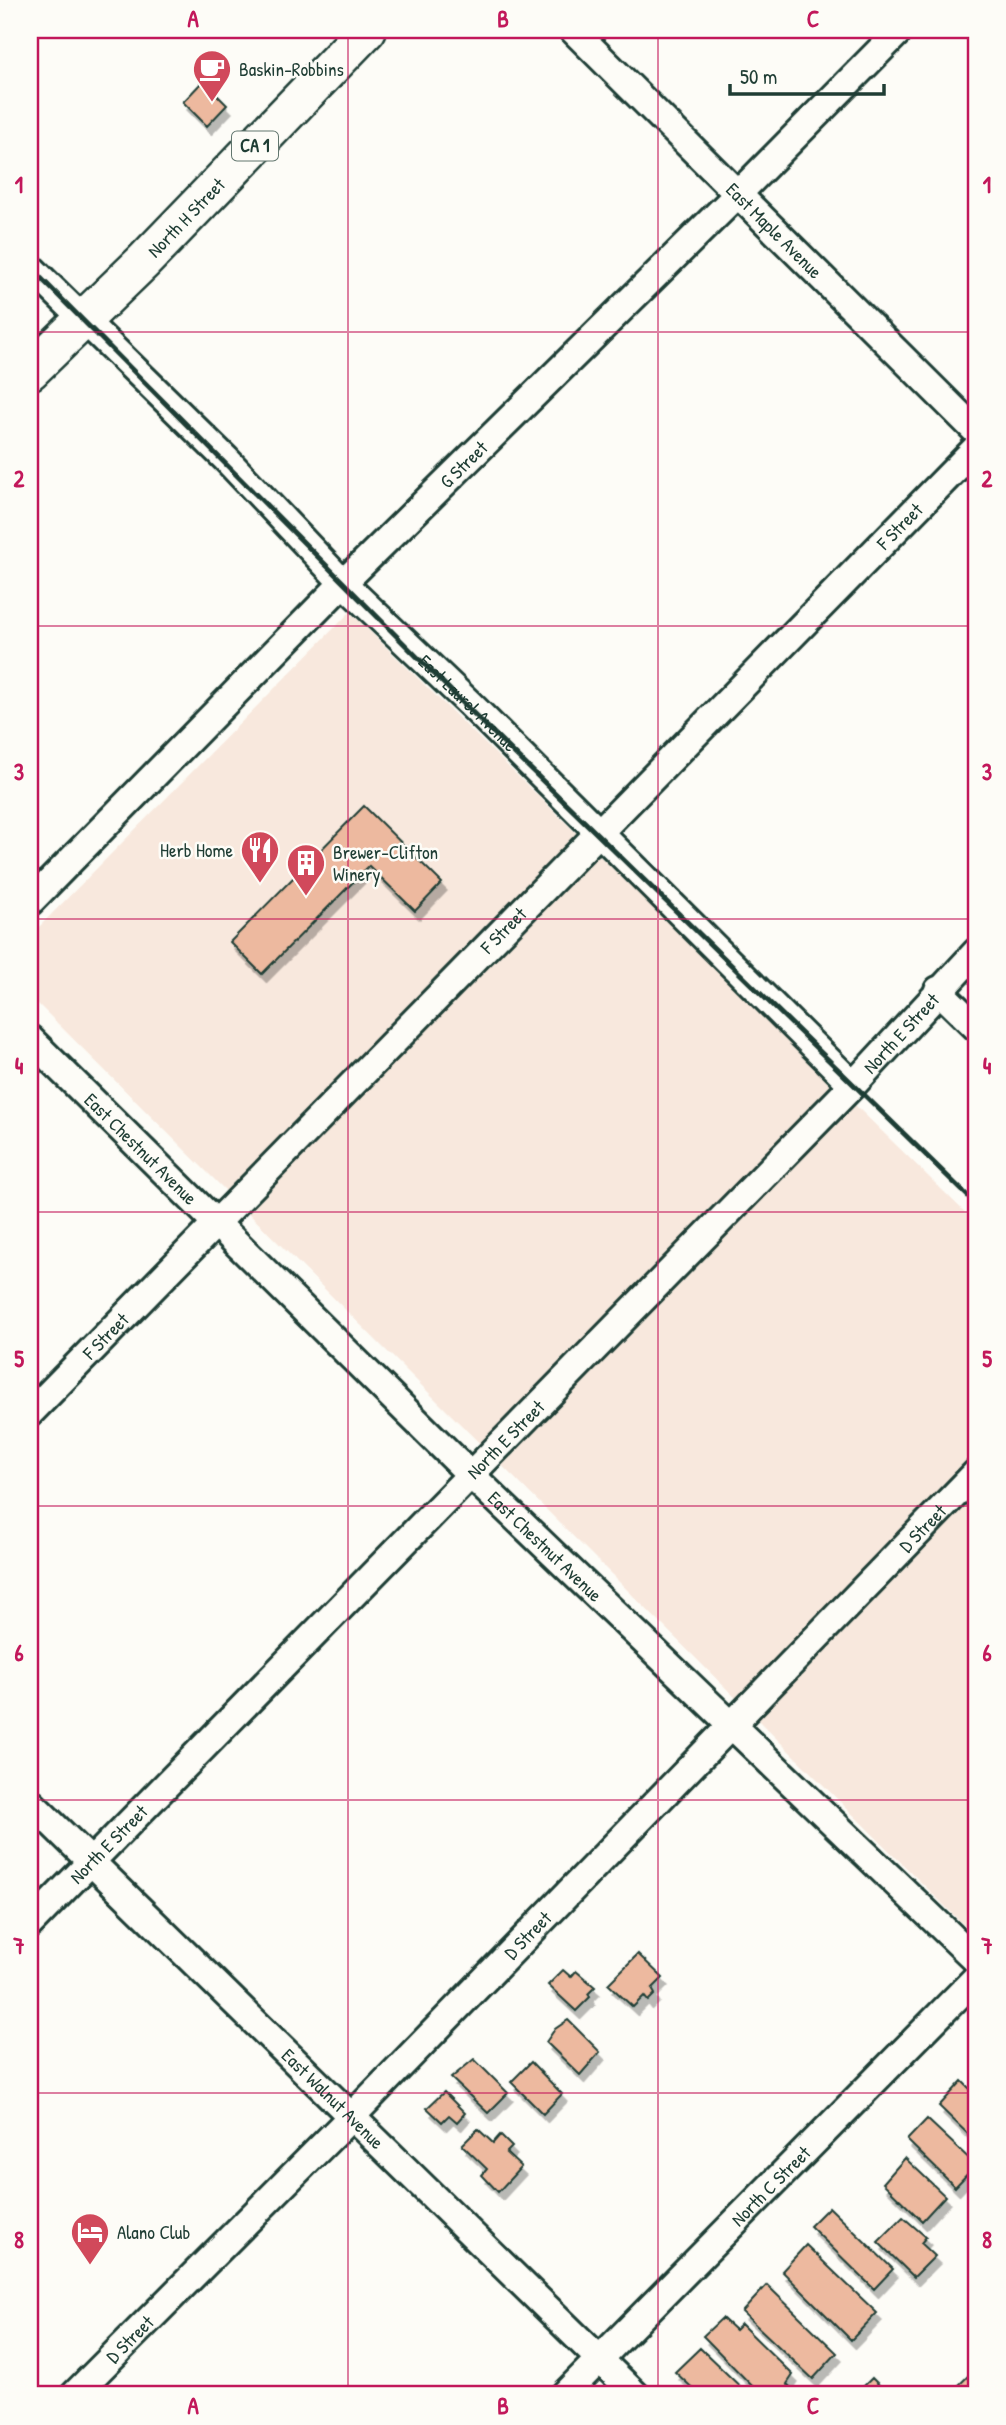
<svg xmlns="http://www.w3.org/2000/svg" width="1006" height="2425" viewBox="0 0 1006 2425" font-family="'Patrick Hand',sans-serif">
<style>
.built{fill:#f8e8dd}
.building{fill:#edb99f;stroke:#1f3d34;stroke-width:2;filter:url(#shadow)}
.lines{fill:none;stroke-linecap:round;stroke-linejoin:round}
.minor-casing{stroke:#1f3d34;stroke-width:32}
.highway-casing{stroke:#1f3d34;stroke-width:42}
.minor{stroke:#fdfcf7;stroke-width:26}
.highway{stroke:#fdfcf7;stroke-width:37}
.rail{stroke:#1f3d34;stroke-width:5}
.grid{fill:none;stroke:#c2185b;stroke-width:2;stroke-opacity:0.55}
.labels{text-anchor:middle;stroke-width:5;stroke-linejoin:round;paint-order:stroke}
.shield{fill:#fdfcf7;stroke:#62766e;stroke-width:2}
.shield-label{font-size:18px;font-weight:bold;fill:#1f3d34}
.poi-label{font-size:19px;fill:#1f3d34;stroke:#fdfcf7;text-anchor:start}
.street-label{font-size:19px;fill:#1f3d34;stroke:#fdfcf7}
.neatline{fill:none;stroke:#c2185b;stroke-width:2.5}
.grid-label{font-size:23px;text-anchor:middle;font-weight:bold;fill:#c2185b}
</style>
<defs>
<filter id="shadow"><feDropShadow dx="4.5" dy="8" stdDeviation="0" flood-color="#0004"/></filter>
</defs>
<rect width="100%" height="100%" fill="#fdfcf7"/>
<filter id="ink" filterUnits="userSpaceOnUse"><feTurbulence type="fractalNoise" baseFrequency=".0143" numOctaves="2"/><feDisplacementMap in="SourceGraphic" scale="14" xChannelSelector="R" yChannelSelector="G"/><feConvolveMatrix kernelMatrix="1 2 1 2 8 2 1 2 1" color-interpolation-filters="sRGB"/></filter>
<g filter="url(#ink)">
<!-- built -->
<path class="built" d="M350,612L976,1223V1937L30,996V936Z"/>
<!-- building -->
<path class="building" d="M203,81L227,105L207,126L183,102Z
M364,806L442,883L415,911L369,866L262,974L230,942Z
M638,1954L663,1978L652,1989L655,1994L648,2001L644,1996L633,2007L608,1984Z
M563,1970L571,1977L576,1971L595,1987L588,1994L590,1997L576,2011L548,1985Z
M568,2020L600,2052L580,2075L546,2042L555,2029Z
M474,2059L508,2093L488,2113L451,2078Z
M531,2062L562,2094L543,2114L511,2082Z
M962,2081L976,2095V2142L939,2106Z
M444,2092L465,2113L457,2122L449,2115L442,2122L427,2108Z
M927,2119L976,2165L955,2187L907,2140Z
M478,2129L493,2143L500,2135L512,2147L506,2153L521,2167L498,2192L482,2175L487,2169L462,2145Z
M905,2158L945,2196L922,2221L883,2183Z
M829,2207L893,2269L874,2289L810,2226Z
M903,2217L926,2237L921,2243L935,2256L914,2277L878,2242Z
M806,2245L877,2313L851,2340L782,2271Z
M767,2285L837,2353L813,2379L742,2312Z
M722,2318L735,2330L741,2324L793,2375L787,2384L799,2395H761L703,2336Z
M700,2348L749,2395H700L675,2372Z
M976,2368V2395H965L957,2387Z
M872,2378L889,2395H855Z"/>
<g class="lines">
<!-- minor casing -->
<g class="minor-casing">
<g id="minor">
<path id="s1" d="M573,30L976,431"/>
<path id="s2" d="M30,267L226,459L343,583L470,704L853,1085"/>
<path id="s3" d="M30,902L343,583L739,193L900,30"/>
<path d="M938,990L976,1027"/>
<path id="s4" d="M30,1039L471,1475L976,1960"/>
<path id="s5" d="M30,1413L976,448"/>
<path id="s6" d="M30,1802L636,2395"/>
<path id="s7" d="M30,1924L853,1085L976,952"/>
<path id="s8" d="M74,2395L352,2116L976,1473"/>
<path id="s9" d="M564,2395L976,1978"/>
</g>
</g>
<!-- highway casing -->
<g class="highway-casing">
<g id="highway">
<path id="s10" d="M30,371L143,262L367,30"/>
</g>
</g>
<!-- minor -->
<use href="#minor" class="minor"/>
<!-- highway -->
<use href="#highway" class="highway"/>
<!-- rail -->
<path class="rail" d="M30,267L467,707L976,1204"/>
</g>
</g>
<!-- grid -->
<path class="grid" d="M348,30V2395M658,30V2395M30,332H976M30,626H976M30,919H976M30,1212H976M30,1506H976M30,1800H976M30,2093H976"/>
<!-- icons -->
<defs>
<g id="cafe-pin" transform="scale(2.0125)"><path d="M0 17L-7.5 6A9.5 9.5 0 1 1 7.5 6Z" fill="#d1495b" stroke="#fdfcf7"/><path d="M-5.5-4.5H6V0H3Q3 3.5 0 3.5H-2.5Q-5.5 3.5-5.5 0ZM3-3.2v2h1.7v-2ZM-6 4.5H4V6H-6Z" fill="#fff"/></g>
<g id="restaurant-pin" transform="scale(2.0125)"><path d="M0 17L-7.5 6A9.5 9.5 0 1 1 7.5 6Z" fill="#d1495b" stroke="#fdfcf7"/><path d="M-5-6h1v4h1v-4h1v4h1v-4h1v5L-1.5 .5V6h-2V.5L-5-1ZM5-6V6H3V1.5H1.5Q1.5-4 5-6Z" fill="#fff"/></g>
<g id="building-pin" transform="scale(2.0125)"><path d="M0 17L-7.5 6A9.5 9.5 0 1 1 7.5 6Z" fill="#d1495b" stroke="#fdfcf7"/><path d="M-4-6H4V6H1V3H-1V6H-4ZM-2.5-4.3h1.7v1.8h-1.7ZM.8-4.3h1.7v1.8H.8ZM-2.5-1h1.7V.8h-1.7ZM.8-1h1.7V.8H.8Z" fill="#fff"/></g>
<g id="hotel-pin" transform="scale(2.0125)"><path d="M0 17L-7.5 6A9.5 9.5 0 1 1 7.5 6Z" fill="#d1495b" stroke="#fdfcf7"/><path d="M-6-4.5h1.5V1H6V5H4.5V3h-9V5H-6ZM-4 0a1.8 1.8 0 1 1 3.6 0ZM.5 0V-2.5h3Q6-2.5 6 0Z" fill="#fff"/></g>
</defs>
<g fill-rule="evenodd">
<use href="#cafe-pin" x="212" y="69"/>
<use href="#restaurant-pin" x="260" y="850"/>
<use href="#building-pin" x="306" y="863"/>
<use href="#hotel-pin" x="90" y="2232"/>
</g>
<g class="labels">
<!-- shield labels -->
<rect class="shield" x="232" y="131.5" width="46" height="29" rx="5"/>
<g class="shield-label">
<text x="255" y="152">CA 1</text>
</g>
<!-- poi labels -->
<g class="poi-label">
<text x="239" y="76">Baskin-Robbins</text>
<text x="233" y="857" text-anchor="end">Herb Home</text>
<text x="333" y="859">Brewer-Clifton<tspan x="333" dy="22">Winery</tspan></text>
<text x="117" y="2239">Alano Club</text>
</g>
<!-- street labels -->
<g class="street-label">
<text dy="7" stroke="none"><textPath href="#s10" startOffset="219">North H Street</textPath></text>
<text dy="7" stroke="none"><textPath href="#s1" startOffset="284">East Maple Avenue</textPath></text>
<text dy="7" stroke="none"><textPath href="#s3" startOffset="616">G Street</textPath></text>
<text dy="7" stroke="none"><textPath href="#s5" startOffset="1242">F Street</textPath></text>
<text dy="7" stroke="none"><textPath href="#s2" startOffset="618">East Laurel Avenue</textPath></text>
<text dy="7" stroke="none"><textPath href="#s5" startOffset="676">F Street</textPath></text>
<text dy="7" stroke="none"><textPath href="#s7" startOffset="1246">North E Street</textPath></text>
<text dy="7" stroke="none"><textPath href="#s4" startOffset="156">East Chestnut Avenue</textPath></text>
<text dy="7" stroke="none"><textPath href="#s5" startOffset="108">F Street</textPath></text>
<text dy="7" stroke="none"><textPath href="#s7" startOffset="679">North E Street</textPath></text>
<text dy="7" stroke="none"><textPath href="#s8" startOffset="1213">D Street</textPath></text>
<text dy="7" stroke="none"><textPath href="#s4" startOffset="723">East Chestnut Avenue</textPath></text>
<text dy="7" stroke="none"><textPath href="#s7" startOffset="112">North E Street</textPath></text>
<text dy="7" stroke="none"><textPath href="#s8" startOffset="646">D Street</textPath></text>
<text dy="7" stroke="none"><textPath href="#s6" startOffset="424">East Walnut Avenue</textPath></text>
<text dy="7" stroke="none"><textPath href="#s9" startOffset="294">North C Street</textPath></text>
<text dy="7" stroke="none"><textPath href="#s8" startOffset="79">D Street</textPath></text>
</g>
</g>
<!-- margin -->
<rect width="1006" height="2425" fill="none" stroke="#fdfcf7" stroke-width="77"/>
<!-- scale -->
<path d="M730 84v10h154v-10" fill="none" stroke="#1f3d34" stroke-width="3.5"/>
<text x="740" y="84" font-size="21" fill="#1f3d34" stroke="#fdfcf7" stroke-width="5" paint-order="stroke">50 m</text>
<rect x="38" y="38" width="930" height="2348" class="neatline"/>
<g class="grid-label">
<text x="193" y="27">A</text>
<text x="503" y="27">B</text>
<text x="813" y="27">C</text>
<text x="19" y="193">1</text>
<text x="987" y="193">1</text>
<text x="19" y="487">2</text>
<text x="987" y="487">2</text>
<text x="19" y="780">3</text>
<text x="987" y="780">3</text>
<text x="19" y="1074">4</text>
<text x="987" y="1074">4</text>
<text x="19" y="1367">5</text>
<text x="987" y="1367">5</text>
<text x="19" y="1661">6</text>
<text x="987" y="1661">6</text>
<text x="19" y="1954">7</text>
<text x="987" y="1954">7</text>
<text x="19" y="2248">8</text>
<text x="987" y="2248">8</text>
<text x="193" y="2414">A</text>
<text x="503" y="2414">B</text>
<text x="813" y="2414">C</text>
</g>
</svg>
